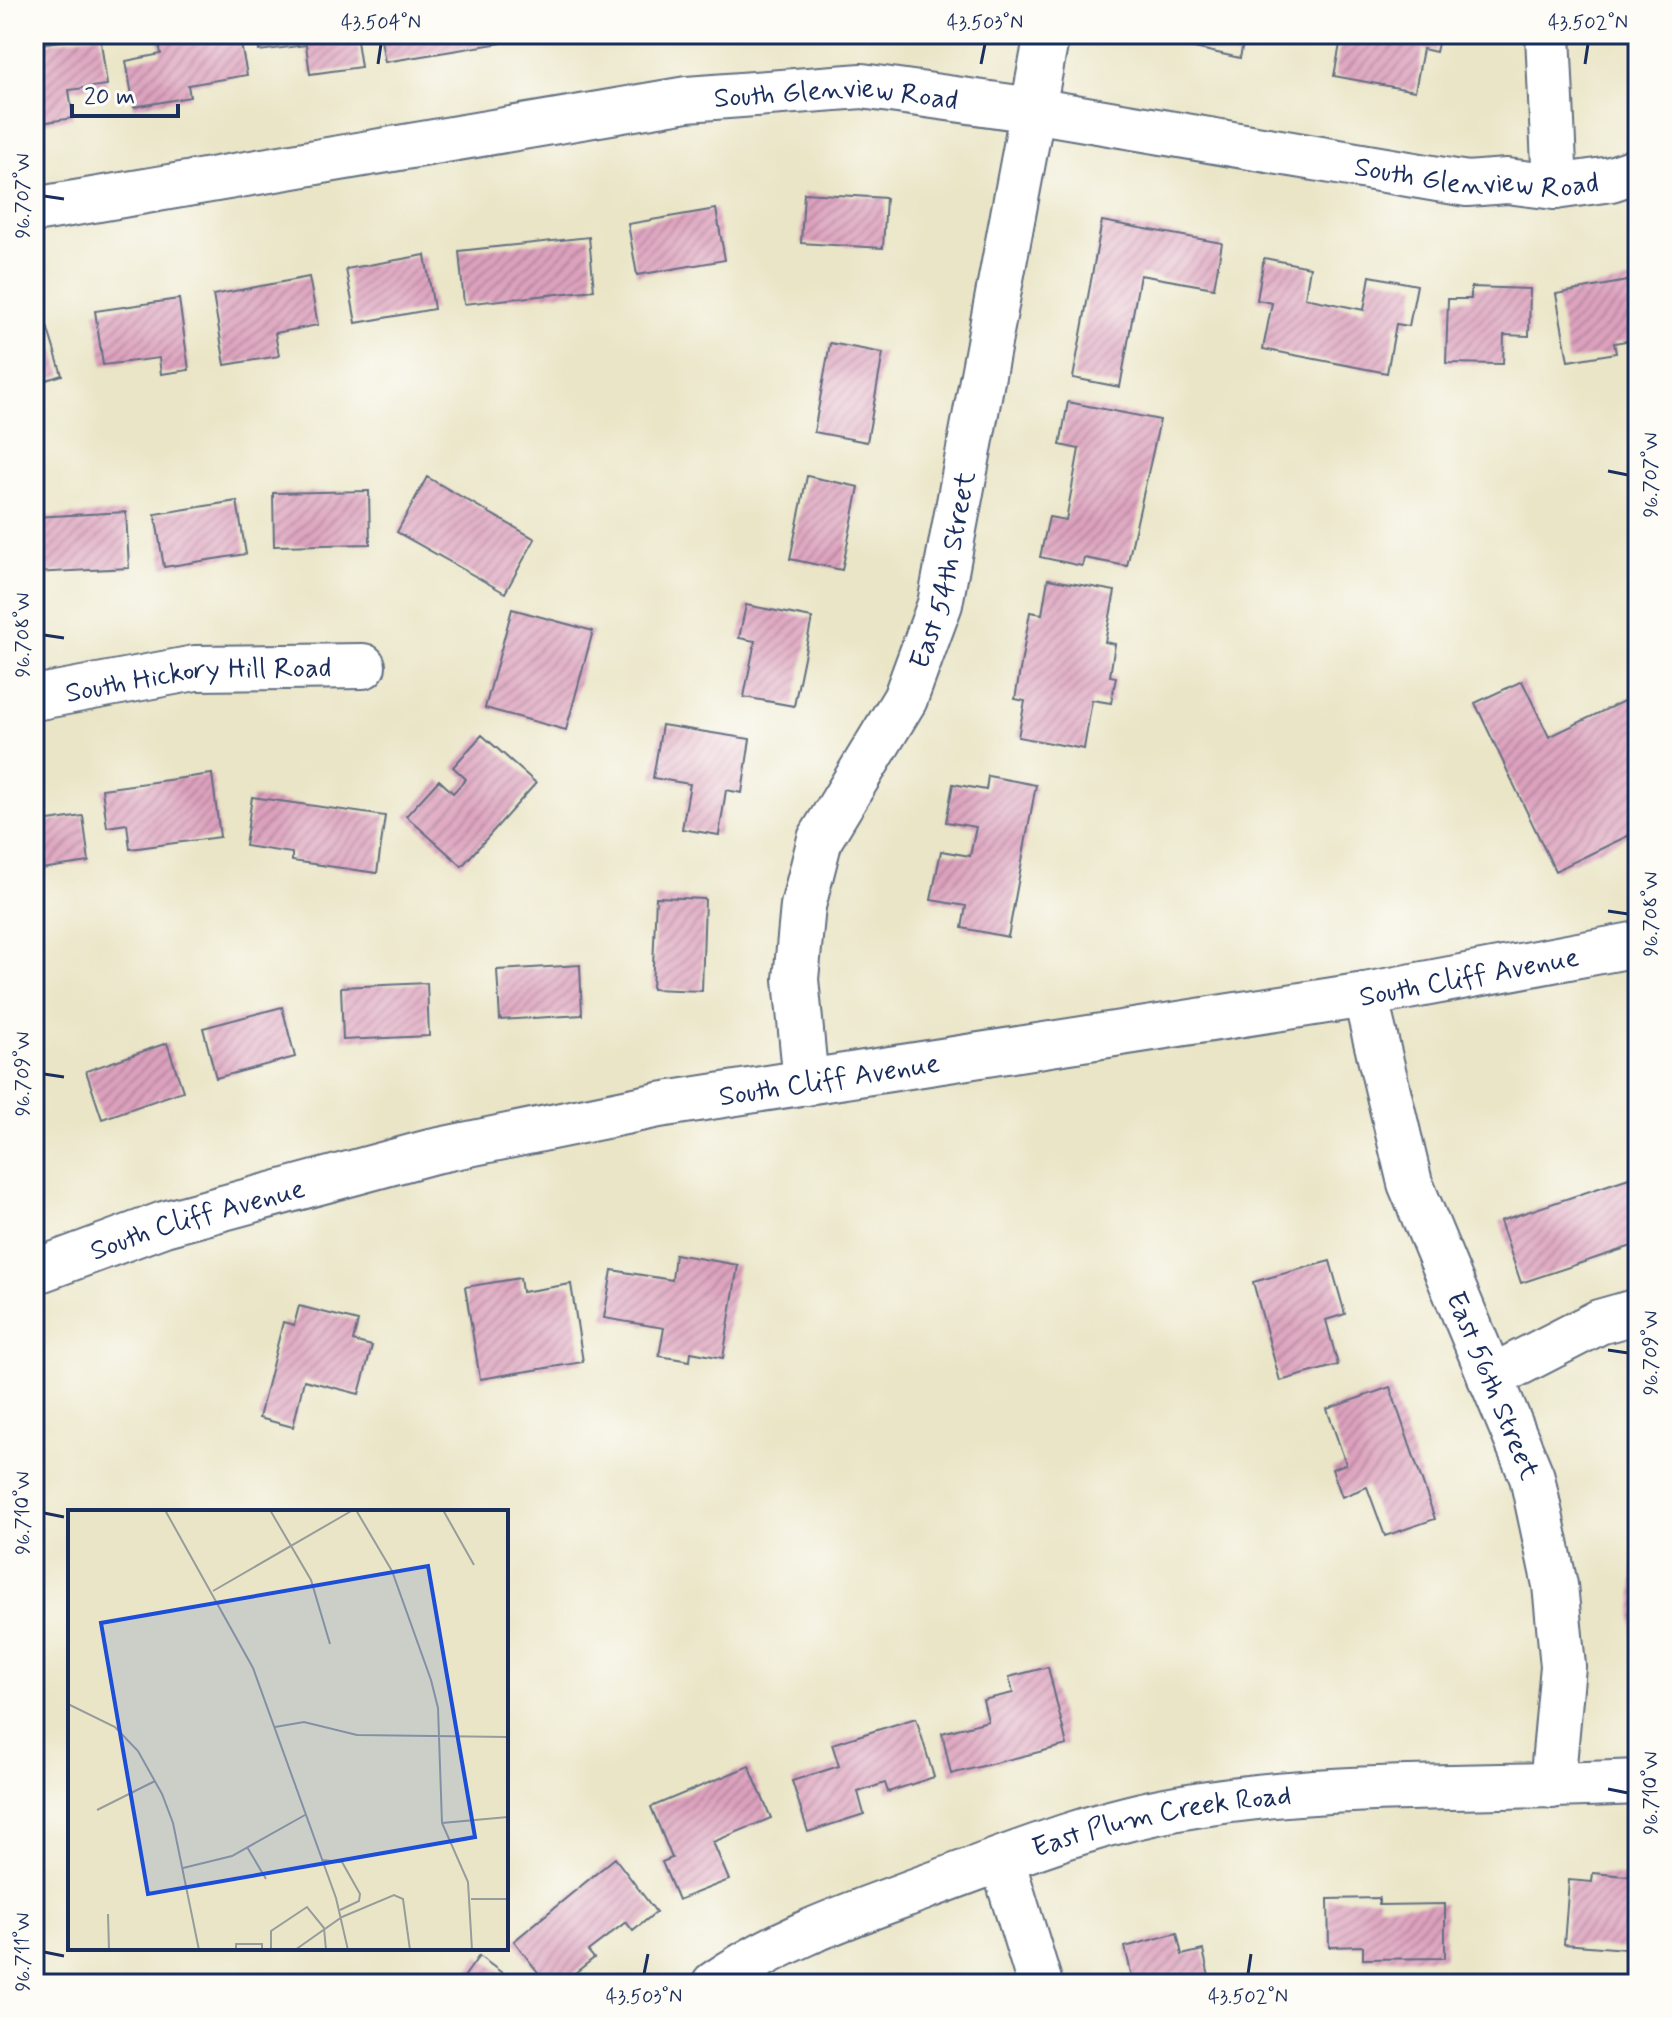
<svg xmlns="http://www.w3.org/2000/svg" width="1672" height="2018" viewBox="0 0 1672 2018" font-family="Mynerve,sans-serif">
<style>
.building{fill:url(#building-hatch)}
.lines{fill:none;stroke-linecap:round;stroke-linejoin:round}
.minor-casing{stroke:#636f82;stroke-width:48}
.major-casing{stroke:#636f82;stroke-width:48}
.minor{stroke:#fff;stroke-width:44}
.major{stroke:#fff;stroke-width:44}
.ticks{fill:none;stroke:#1b2f5e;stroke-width:3}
.labels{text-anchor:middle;stroke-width:6;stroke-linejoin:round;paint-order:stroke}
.street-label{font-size:28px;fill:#1b2f5e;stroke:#fdfcf7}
.inset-road{fill:none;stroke:#979c9c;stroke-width:2}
.view{fill:#1d4ed8;fill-opacity:0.15;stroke:#1d4ed8;stroke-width:4}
.inset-edge{fill:none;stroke:#1b2f5e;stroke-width:4}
.neatline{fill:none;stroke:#1b2f5e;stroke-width:3}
.ticks-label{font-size:20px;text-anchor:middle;fill:#1b2f5e}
</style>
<defs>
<pattern id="building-hatch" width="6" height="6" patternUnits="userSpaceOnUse" patternTransform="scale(2)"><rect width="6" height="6" fill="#dda1bd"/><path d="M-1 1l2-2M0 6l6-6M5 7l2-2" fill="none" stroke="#b2849d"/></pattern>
</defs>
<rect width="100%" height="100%" fill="#fdfcf7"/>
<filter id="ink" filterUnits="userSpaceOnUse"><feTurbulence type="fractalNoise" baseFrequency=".0125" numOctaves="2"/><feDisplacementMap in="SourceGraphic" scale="16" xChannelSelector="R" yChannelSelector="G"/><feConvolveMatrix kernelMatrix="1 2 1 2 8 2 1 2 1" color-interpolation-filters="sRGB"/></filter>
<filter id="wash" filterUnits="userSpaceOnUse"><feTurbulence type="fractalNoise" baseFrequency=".006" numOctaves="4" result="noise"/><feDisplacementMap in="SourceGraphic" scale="32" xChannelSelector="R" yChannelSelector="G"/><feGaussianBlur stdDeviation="1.8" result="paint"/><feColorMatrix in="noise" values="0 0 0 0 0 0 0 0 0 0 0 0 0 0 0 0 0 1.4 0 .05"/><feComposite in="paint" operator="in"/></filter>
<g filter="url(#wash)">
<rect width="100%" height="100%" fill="#eae5c6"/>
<g id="blocks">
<!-- building -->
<path class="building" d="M239,34L247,75L188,85L190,97L134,107L126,61L161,54L158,35Z
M257,34H356L361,67L310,74L306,45L259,51Z
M380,34H499L501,43L385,62Z
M1131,34H1245L1240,58Z
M1342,34H1440L1436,52L1423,49L1415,91L1334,76Z
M100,35L107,85L69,90L73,118L34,124V45Z
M804,193L886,198L883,248L801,243Z
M716,209L725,260L637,275L628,224Z
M1102,221L1222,243L1214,288L1140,275L1120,387L1073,378Z
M589,237L594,290L464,304L459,251Z
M425,255L434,309L356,323L346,269Z
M1264,258L1310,267L1305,298L1364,310L1370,276L1417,285L1409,326L1396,324L1387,373L1263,349L1272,303L1257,300Z
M309,277L318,325L275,333L279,356L225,365L213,295Z
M1638,279V339L1614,343L1616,353L1568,361L1556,294Z
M1471,287L1530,289L1529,336L1504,335L1503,364L1446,363L1448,299H1471Z
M179,299L189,370L161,374L159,358L103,365L95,311Z
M47,326L62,375L34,384V330Z
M830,343L883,353L867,442L814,432Z
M1068,402L1160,420L1127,566L1084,558L1082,566L1040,557L1049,517L1066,520L1079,449L1060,445Z
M807,476L859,487L842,570L790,559Z
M427,477L535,539L505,593L397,532Z
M369,491L370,544L274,546L273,493Z
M237,501L246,554L164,567L155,514Z
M126,512L129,568L34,573V517Z
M1048,579L1115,591L1105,642L1115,644L1110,676L1116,677L1111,703L1092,700L1084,749L1018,737L1025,701L1015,699L1030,612L1042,614Z
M746,605L812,618L794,706L744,697L755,641L739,638Z
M512,609L593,631L566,730L485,708Z
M1522,681L1549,737L1638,694V831L1555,871L1475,703Z
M662,725L750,739L742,793L726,790L719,835L682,829L690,784L653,778Z
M482,735L536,783L462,866L406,816L439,780L453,793L466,779L453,767Z
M212,774L220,837L130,849L127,824L107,827L102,789Z
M988,776L1036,785L1008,937L962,928L966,906L931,900L941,851L970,856L976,827L946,822L953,784L986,790Z
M252,797L385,816L377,873L292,861V853L245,846Z
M83,816L89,862L34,870V823Z
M656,897L705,899L702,991L652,989Z
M580,965L582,1015L500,1020L497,970Z
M427,983L429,1036L343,1040L341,987Z
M282,1007L295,1057L216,1078L203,1028Z
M167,1043L183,1091L102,1119L86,1071Z
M1638,1175V1244L1521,1283L1500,1221Z
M675,1254L738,1265L723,1358L691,1352L690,1361L659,1356L664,1328L604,1318L612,1270L672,1280Z
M1330,1261L1345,1314L1326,1320L1338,1365L1280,1381L1253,1282Z
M520,1278L522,1292L571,1284L583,1362L480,1379L465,1287Z
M299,1306L358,1321L353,1341L372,1346L359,1394L304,1380L293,1427L259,1418L283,1322L294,1325Z
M1390,1387L1435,1519L1385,1536L1367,1487L1342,1497L1332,1469L1346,1464L1327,1409Z
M1635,1475H1638V1644H1632Z
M1048,1667L1067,1745L951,1774L942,1733L988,1721L983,1700L1013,1693L1009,1677Z
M916,1718L934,1777L888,1792L885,1783L858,1792L864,1814L808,1832L792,1781L839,1766L832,1744Z
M749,1766L771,1818L713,1842L729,1880L678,1900L662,1862L672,1858L651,1807Z
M615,1858L656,1912L633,1931L626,1922L588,1951L594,1958L561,1984H547L514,1941Z
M1593,1873L1638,1877V1950L1564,1944L1569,1880L1592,1882Z
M1379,1898V1905L1445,1904V1958L1363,1959V1946L1329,1947L1328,1899Z
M1177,1933L1182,1955L1203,1950L1210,1981L1197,1984H1125L1133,1981L1125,1947Z
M479,1956L517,1984H459Z"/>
</g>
</g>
<g filter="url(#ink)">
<use href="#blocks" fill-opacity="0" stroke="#636f82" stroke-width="2"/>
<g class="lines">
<!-- minor casing -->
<g class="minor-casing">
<g id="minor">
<path d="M1548,34L1555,187"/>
<path id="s1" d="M34,210L687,99L862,86L1033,110L1467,184L1507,181L1555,187L1611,179L1638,170"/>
<path id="s2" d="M34,698L195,668L363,666"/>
<path id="s3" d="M1365,995L1410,1183L1532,1477L1555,1585L1563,1666L1552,1786"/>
<path id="s4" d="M806,1083L796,979L803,906L820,839L905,699L940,604L1047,34"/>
<path d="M1490,1378L1599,1322L1638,1311"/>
<path d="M1002,1860L1040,1984"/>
<path id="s5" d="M714,1984C778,1939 850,1915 923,1888C1006,1858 1090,1823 1177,1808C1328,1781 1485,1790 1638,1782"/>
</g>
</g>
<!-- major casing -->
<g class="major-casing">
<g id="major">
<path id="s6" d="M34,1272L164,1224L430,1152L659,1105L1365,995L1638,944"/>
</g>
</g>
<!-- minor -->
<use href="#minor" class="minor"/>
<!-- major -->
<use href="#major" class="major"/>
</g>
</g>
<!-- ticks -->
<path class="ticks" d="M378,64L381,44M981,64L985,44M1585,64L1588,44M44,196L64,199M1608,471L1628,475M44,635L64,638M1608,911L1628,914M44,1074L64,1077M1608,1350L1628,1353M44,1513L64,1517M1608,1789L1628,1793M44,1952L64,1956M644,1974L648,1954M1248,1974L1251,1954"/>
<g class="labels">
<!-- street labels -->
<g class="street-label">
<text dy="10" stroke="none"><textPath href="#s1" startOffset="812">South Glenview Road</textPath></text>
<text dy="10" stroke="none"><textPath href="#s1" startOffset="1460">South Glenview Road</textPath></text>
<text dy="10" stroke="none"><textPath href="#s4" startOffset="546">East 54th Street</textPath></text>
<text dy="10" stroke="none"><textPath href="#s2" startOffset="166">South Hickory Hill Road</textPath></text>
<text dy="10" stroke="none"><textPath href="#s6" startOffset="1468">South Cliff Avenue</textPath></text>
<text dy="10" stroke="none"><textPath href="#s6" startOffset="820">South Cliff Avenue</textPath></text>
<text dy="10" stroke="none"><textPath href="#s6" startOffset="172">South Cliff Avenue</textPath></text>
<text dy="10" stroke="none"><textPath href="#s3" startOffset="412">East 56th Street</textPath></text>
<text dy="10" stroke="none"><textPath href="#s5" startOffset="480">East Plum Creek Road</textPath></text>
</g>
</g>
<!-- overview -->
<g transform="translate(68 1510)">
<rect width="440" height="440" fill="#eae5c6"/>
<path class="inset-road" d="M97,0L185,158L268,388L280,440M202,0L243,70L262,134M288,0L324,61L363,170L370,198L374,313L400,372L404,440M375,0L406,55M145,81L285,0M0,194L47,217L70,241L94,284L105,313L131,440M207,217L236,212L289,225L440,227M29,300L87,271M374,313L440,307M179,337L198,369M254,350L274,352L292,384L291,391L272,400M115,358L164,346L237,305M403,389H440M40,404L41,440M168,440V434H194V440M203,440V421L239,397L256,418L258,440M227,440L274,407L326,385L335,389L342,440"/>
<path class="view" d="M360,56L407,327L80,384L33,113Z"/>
<rect width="440" height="440" class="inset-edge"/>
</g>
<!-- margin -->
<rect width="1672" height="2018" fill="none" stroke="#fdfcf7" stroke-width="88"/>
<!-- scale -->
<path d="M72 104v12h106v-12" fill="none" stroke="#1b2f5e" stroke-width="4"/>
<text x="84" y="104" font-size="24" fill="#1b2f5e" stroke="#fdfcf7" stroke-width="6" paint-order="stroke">20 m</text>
<rect x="44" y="44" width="1584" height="1930" class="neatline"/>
<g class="ticks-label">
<text x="381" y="29">43.504°N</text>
<text x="985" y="29">43.503°N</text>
<text x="1588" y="29">43.502°N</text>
<text transform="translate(22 196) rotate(-90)" y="7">96.707°W</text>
<text transform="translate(1650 475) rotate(-90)" y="7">96.707°W</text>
<text transform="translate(22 635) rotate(-90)" y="7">96.708°W</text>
<text transform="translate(1650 914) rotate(-90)" y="7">96.708°W</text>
<text transform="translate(22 1074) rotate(-90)" y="7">96.709°W</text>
<text transform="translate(1650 1353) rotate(-90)" y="7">96.709°W</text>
<text transform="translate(22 1513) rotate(-90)" y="7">96.710°W</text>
<text transform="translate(1650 1793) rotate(-90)" y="7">96.710°W</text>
<text transform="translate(22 1952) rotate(-90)" y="7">96.711°W</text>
<text x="644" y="2003">43.503°N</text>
<text x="1248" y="2003">43.502°N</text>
</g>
</svg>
